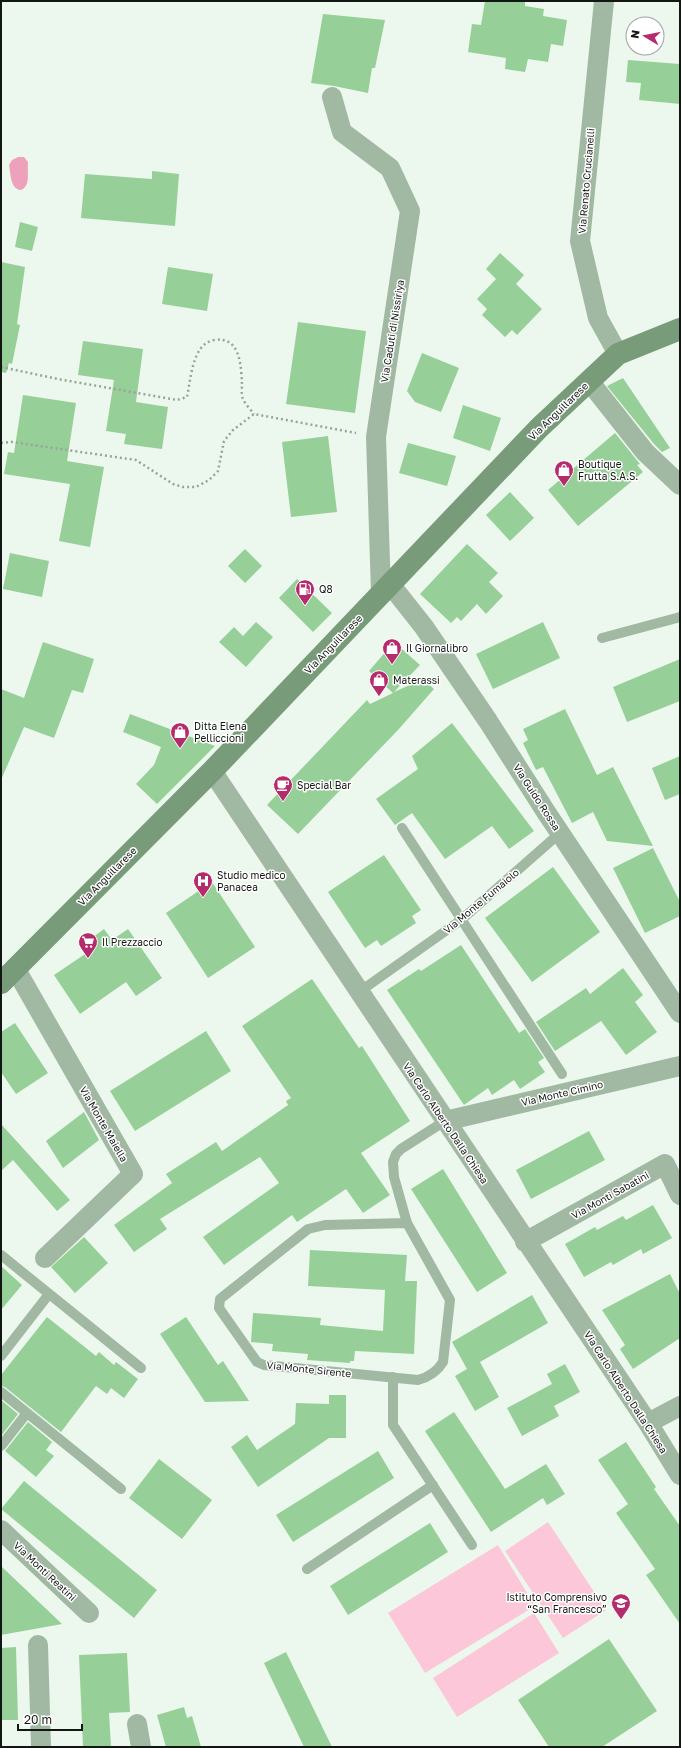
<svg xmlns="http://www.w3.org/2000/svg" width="681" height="1748" viewBox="0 0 681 1748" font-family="'Golos Text',sans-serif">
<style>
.green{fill:#fcc7d8}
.water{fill:#eda1bb}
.building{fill:#97cf99}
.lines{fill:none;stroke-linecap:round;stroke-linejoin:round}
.path{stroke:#9aa39b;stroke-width:2.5;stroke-dasharray:2 3;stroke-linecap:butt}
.lane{stroke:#a1b9a2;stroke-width:10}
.street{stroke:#a1b9a2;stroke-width:20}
.secondary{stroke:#789c7a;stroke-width:22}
.labels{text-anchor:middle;stroke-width:3;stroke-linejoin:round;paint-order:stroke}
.street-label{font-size:10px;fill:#131713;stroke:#fff}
.poi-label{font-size:10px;fill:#131713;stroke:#fff;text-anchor:start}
</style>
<rect width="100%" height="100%" fill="#ecf8ed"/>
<!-- green -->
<path class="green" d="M548,1522L606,1610L563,1638L505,1551Z
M498,1545L535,1606L425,1673L388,1613Z
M534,1613L559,1653L457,1717L433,1678Z"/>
<!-- water -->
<path class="water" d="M18,157H24L28,162C27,172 31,186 21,190C10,189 11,174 9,165L12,160Z"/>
<!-- building -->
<path class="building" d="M485,1H525V6L544,9L543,16L567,20L563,46L551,44L548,62L528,59L525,72L505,69L506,58L468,52L472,24L481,25Z
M323,14L385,20L375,68H372L368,93L334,86L311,83Z
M628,60L680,64V104L639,100L641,83L626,82Z
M152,171L179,174L175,226L81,218L85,174L152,179Z
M20,222L38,227L32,251L15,247Z
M500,253L524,275L516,284L542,309L517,335L512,330L505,337L482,315L487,309L477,299L496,279L486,269Z
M1,262L25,267L17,324L20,325L12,364L9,363L6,373L1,372Z
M168,267L213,274L207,311L162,304Z
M298,322L366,331L355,413L286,404Z
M83,341L143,349L136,402L168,407L162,449L124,444L126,434L106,431L114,380L78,375Z
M422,353L459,368L441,412L415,402L407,391Z
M623,378L670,448L662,452L654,444L607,386Z
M23,395L76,403L67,461L104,467L90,547L59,541L70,484L4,474L8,452L14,453Z
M463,405L501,418L490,451L453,438Z
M615,433L640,464L637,465L643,472L578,526L548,490Z
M328,436L337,512L291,517L282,442Z
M408,443L456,456L447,486L399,473Z
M510,492L534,518L510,541L486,515Z
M467,544L498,573L489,582L503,596L486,614L477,604L461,621L457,617L451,623L420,594Z
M245,549L262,566L245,583L228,566Z
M10,553L49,561L42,597L3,589Z
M297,579L332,613L313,632L279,598Z
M256,622L273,637L246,667L219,642L234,627L243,636Z
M543,622L560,658L493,689L476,654Z
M43,642L94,659L83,693L72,690L54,738L24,727L1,780V689L24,698Z
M394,642L420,665L394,692L423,679L434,689L398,730L298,834L267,805L367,700L370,704L393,693L369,671Z
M680,659V701L627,722L613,687Z
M565,709L597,775L613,767L653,846L607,841L593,812L572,823L543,767L536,770L523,743L528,740L523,729Z
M130,714L215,746L157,804L136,784L154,765L161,747L123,732Z
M452,723L534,831L509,849L492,826L445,859L412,813L395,825L376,799L418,769L412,756Z
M680,756V794L665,800L652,768Z
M653,848L680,902V916L645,933L613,868Z
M384,855L421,910L412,916L416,923L381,946L377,940L365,948L328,892Z
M553,867L600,932L532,982L485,918Z
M212,882L255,947L208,978L166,913Z
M104,929L112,940L128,929L162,978L136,996L126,982L80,1014L54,975L94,948L89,940Z
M461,945L519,1033L525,1029L544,1058L538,1062L545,1072L520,1089L514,1080L492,1095L488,1088L464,1105L387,990L419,969L421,971Z
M623,968L643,995L635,1002L657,1032L626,1055L601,1021L555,1051L536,1022L586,988L590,994Z
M312,979L359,1048L362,1046L410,1121L361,1153L390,1195L363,1213L346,1189L297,1222L292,1215L224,1265L203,1237L279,1183L260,1157L160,1219L167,1229L134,1252L114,1225L172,1183L166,1174L216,1142L222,1151L288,1105L286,1101L291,1098L242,1026Z
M15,1023L48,1073L16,1094L1,1072V1032Z
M206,1031L231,1071L135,1131L110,1091Z
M84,1112L99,1140L63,1168L46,1141Z
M1,1124L70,1200L57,1211L13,1160L1,1171Z
M589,1131L605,1160L531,1199L516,1170Z
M443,1169L507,1273L477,1292L411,1189Z
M653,1205L672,1238L643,1254L641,1249L613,1265L611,1262L584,1277L565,1244L595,1227L597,1230L623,1216L626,1220Z
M84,1237L108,1263L75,1293L51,1267Z
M310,1250L407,1255L405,1281H417L414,1354L355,1351L354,1361H350V1363L307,1360L308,1354L272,1351L273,1344L251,1342L253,1313L321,1318L320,1325L383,1331L385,1290L308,1286Z
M1,1266L22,1285L1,1310Z
M670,1274L680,1294V1338L633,1369L620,1349L625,1345L602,1310Z
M532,1295L548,1323L480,1362L499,1397L475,1411L455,1376L467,1369L452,1342Z
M47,1317L96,1356L99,1352L114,1365L116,1362L138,1379L124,1398L111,1388L107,1394L96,1386L61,1432L5,1387L1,1386V1375Z
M186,1317L218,1365L223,1361L249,1401L205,1402L160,1334Z
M565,1364L580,1392L554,1406L559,1416L522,1436L507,1408L552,1384L547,1374Z
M329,1395H346V1438H329L258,1487L231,1447L247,1435L257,1450L295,1424L296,1403L329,1404Z
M1,1400L18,1414L1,1436Z
M454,1412L505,1489L546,1464L565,1494L547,1505L543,1498L491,1532L425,1431Z
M28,1422L52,1442L46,1450L54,1456L36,1477L5,1451Z
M626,1442L656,1487L654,1489L680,1526V1624L646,1575L655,1569L616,1513L628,1504L598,1460Z
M378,1451L394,1478L293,1542L276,1515Z
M159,1459L212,1500L182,1539L129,1498Z
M24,1481L157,1590L134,1618L1,1509Z
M430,1523L448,1552L348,1615L330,1586Z
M1,1566L62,1624L1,1635Z
M609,1639L657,1711L602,1747H549L518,1700Z
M16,1647L18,1720H1V1648Z
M286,1652L332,1747H304L264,1663Z
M127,1653L130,1712L109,1713L111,1747H83L79,1655Z
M184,1707L187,1718L192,1716L201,1747H166L157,1715Z"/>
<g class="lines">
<!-- path -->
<path class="path" d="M1,367L58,379L177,400L187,397C191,379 192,344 214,340C240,336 241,364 242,384C242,388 241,395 243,399C245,404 251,410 254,414
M1,443L12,442L136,460L173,484L183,487H196L209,480L218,471L224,441L233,430L254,414L356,433"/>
<!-- lane -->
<path class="lane" d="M602,638L680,617
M402,828L562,1074
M359,992L461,920L560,833
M407,1223L325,1225L308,1229L220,1299L219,1308L257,1362L264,1365L418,1380C429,1377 437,1372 443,1362L450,1300L407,1223L394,1177L393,1162L396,1154L401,1149L445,1121
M1,1255L141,1368
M1,1356L49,1294
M393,1377V1425L472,1545
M1,1392L121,1489
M1,1446L27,1413
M307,1569L433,1485"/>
<!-- street -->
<path class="street" d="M604,1L580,241L598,318L618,354
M332,97L342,132L390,168L410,211L376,437L381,593
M589,381L645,452L680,485
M390,584L424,627L488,721L546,812L680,1013
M212,771L648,1423L680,1475
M15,968L133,1174L45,1258
M445,1121L680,1066
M525,1242L665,1164L680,1195
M648,1423L680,1406
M1,1530L89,1613
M38,1645L41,1747
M137,1724L141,1747"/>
<!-- secondary -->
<path class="secondary" d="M1,983L212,771L539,428L618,354L680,329"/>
</g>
<!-- icons -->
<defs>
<g id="shop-pin" transform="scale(1)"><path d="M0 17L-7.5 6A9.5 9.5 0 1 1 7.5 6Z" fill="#b52c6c" stroke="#fff"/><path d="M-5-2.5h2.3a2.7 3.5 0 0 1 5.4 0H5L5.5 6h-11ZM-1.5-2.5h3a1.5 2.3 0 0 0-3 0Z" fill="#fff"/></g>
<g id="fuel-pin" transform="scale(1)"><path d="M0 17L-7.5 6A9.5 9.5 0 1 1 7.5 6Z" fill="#b52c6c" stroke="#fff"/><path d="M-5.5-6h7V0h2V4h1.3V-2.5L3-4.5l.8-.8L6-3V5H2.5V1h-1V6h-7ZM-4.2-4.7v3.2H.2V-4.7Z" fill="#fff"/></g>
<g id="cafe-pin" transform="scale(1)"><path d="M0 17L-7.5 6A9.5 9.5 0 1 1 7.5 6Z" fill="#b52c6c" stroke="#fff"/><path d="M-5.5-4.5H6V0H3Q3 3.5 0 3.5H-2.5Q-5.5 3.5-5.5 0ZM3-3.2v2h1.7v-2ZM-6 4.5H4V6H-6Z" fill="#fff"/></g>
<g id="hospital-pin" transform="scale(1)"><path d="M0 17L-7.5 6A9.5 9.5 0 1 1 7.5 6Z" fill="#b52c6c" stroke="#fff"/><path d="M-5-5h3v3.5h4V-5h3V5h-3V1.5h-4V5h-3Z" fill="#fff"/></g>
<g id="supermarket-pin" transform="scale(1)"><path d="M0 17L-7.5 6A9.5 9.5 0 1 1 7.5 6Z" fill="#b52c6c" stroke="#fff"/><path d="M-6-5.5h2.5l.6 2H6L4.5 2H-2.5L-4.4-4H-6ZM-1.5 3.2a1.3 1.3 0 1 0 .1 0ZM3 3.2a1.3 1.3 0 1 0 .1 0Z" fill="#fff"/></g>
<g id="school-pin" transform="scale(1)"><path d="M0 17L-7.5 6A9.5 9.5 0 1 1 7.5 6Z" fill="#b52c6c" stroke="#fff"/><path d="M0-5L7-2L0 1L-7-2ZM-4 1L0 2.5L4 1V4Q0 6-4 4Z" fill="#fff"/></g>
</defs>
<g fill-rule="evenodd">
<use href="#shop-pin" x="564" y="470"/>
<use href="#fuel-pin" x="305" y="589"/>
<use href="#shop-pin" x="392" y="648"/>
<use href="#shop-pin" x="379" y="680"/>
<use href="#shop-pin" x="180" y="732"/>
<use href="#cafe-pin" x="283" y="785"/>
<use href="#hospital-pin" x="203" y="881"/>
<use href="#supermarket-pin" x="88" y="942"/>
<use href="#school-pin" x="621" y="1603"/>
</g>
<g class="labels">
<!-- street labels -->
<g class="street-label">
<text transform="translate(586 181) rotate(-85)" y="4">Via Renato Crucianelli</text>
<text transform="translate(392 331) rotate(-81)" y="4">Via Caduti di Nissiriya</text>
<text transform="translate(558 411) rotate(-44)" y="4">Via Anguillarese</text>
<text transform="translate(333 644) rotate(-46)" y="4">Via Anguillarese</text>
<text transform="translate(537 797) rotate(57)" y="4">Via Guido Rossa</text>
<text transform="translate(107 876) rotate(-45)" y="4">Via Anguillarese</text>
<text transform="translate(481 901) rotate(-40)" y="4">Via Monte Fumaiolo</text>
<text transform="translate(562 1093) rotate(-13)" y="4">Via Monte Cimino</text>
<text transform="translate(446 1123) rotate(56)" y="4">Via Carlo Alberto Dalla Chiesa</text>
<text transform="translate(104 1124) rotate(60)" y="4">Via Monte Maiella</text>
<text transform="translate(610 1195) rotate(-29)" y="4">Via Monti Sabatini</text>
<text transform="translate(309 1369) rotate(6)" y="4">Via Monte Sirente</text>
<text transform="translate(626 1392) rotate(57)" y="4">Via Carlo Alberto Dalla Chiesa</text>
<text transform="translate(45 1571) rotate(43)" y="4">Via Monti Reatini</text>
</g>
<!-- poi labels -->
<g class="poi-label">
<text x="578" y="468">Boutique<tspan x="578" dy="12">Frutta S.A.S.</tspan></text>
<text x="319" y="593">Q8</text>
<text x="406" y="652">Il Giornalibro</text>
<text x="393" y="684">Materassi</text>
<text x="194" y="730">Ditta Elena<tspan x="194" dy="12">Pelliccioni</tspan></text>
<text x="297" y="789">Special Bar</text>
<text x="217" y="879">Studio medico<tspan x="217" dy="12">Panacea</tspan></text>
<text x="102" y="946">Il Prezzaccio</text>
<text x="607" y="1601" text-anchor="end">Istituto Comprensivo<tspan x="607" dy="12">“San Francesco”</tspan></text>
</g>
</g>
<!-- border -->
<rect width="681" height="1748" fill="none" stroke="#131713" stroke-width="4"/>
<!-- north arrow -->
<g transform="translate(645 36) rotate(280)"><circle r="19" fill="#ffffff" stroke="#a1a2a1"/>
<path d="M0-3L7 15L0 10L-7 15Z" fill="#b52c6c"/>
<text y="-6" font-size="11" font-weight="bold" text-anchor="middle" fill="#131713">N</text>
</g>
<!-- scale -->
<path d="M18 1724v6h64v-6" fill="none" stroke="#131713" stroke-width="2"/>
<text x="24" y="1724" font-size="12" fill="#131713" stroke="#ffffff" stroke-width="3" paint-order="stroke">20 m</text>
</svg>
